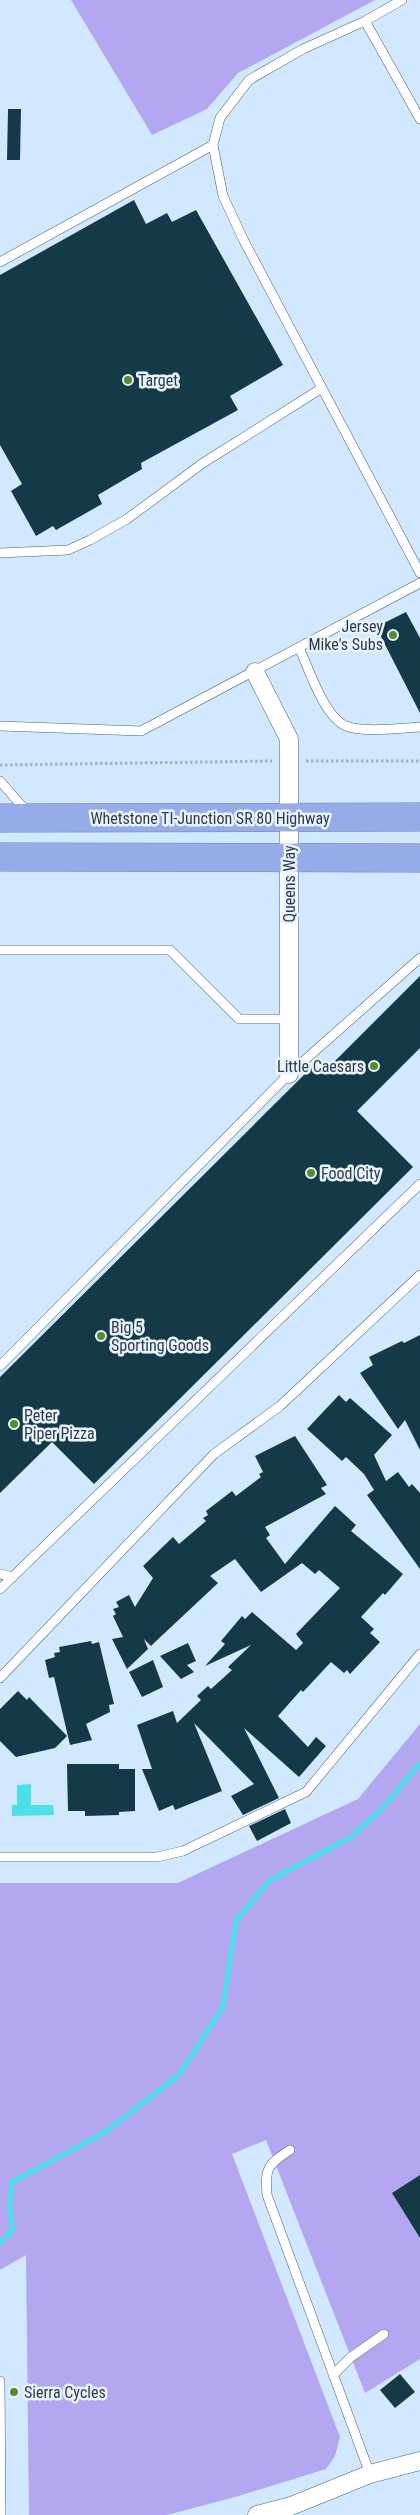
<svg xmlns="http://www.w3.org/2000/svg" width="420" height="2515" viewBox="0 0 420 2515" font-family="'Roboto Condensed',sans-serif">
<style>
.green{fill:#b3a7f2}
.water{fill:#4de0ea}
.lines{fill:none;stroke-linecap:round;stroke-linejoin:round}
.stream{stroke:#4de0ea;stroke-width:5}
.building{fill:#143a47}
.lane-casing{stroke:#486279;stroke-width:10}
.street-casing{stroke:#486279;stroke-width:19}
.highway-casing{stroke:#7184b0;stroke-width:29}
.path{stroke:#9fb3c5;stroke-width:3;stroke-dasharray:2.5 2.5;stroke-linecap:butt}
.lane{stroke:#fff;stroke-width:9}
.street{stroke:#fff;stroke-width:18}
.highway{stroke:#95ace9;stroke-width:28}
.poi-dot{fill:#548d29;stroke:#e8f4ff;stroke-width:2}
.labels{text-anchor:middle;stroke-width:5;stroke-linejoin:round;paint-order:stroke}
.poi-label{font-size:16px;fill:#2f3b46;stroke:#e8f4ff;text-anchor:start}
.street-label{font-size:16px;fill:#2f3b46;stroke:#e8f4ff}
</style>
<rect width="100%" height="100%" fill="#d1e8fe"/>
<!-- green -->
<path class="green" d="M71,0H375L238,73L207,109L152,135Z
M420,1724V2359L365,2393L266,2140L232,2154L340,2437L335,2456L326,2469L235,2497L167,2515H29L26,2255L0,2270V1883H178L358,1799Z"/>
<!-- water -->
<path class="water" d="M31,1784V1805H53L54,1815L12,1816V1805H17V1785Z"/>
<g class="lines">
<!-- stream -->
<path class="stream" d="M0,2243L12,2231L10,2203L12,2182L104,2133L179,2075L223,2007L236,1921L269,1881L351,1837L382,1809L420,1763"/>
</g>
<!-- building -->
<path class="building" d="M8,109H21L20,160H7Z
M134,200L146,224L167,213L172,222L196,210L283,365L230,396L238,410L141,463L142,469L98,495L102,504L56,530L53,526L36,536L11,491L22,484L0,445V275Z
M406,612L420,638V713L376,627Z
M420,976V1048L357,1111L413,1167L94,1484L52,1442L0,1493V1377L313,1066L322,1074Z
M420,1335V1450L405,1420L398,1429L360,1373L373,1365L369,1357L402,1341L404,1343Z
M339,1395L346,1402L350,1398L392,1435L374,1455L386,1481L398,1472L409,1487L412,1484L420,1493V1569L367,1495L374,1490L364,1474L346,1457L342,1461L307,1429Z
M295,1436L327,1485L321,1488L326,1494L265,1527L270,1535L266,1538L285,1564L335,1506L356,1525L351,1531L403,1574L385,1595L383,1593L361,1617L374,1629L370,1633L380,1642L350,1674L347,1670L344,1673L331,1662L303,1692L301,1690L278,1716L308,1747L316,1737L326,1746L299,1777L244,1728L279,1798L243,1815L231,1796L254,1784L194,1723L222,1791L175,1810L173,1805L159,1811L142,1769H152L137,1725L173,1711L177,1723L201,1700L197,1696L208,1686L211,1689L232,1670L228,1667L251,1645L205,1666L225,1644L221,1641L242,1616L245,1619L252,1612L296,1650L303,1643L296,1634L340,1588L319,1570L315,1574L302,1563L261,1592L235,1559L210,1576L218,1583L154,1643L151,1646L144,1639L148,1649L127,1669L112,1639L123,1637L113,1616L116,1614L113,1609L119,1607L116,1602L129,1595L135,1607L153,1578L143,1566L173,1537L179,1544L206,1521L203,1518L208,1515L206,1511L232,1491L236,1496L261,1477L259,1474L263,1472L255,1456Z
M91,1641L92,1644L99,1642L114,1704L109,1705L110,1712L86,1724L92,1740L70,1745L54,1677L49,1678L45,1660L55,1657L54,1653L60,1652L59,1647Z
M188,1643L196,1661L187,1665L194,1672L181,1679L160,1656Z
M153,1660L163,1687L142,1697L129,1672Z
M18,1691L27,1700L29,1697L67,1736L55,1748L16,1757L0,1741V1709Z
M67,1764H119V1769H135V1811L119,1812V1815L85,1816V1811H68Z
M285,1809L291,1823L257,1841L249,1826Z
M420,2175V2238L392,2193Z
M400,2374L415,2392L395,2408L380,2390Z"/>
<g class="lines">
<!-- lane casing -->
<g class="lane-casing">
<path id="lane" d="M365,21L420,119
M213,145L220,118L249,80L303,49L365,21L402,0
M0,262L213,145L223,196L244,241L420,573
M0,553L68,550L90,540L127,519L203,463L322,388
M299,647C308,667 324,717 346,726C364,733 400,728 420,727
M0,726L141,731L420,583
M0,781L28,813
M0,950H170L239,1019H289
M0,1366L289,1074L420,958
M0,1574L13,1577
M0,1589L420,1184
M0,1678L214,1454L280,1406L420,1275
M0,1857H157L183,1851L306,1792L420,1654
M290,2150C267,2165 265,2168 267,2195L370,2474
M333,2375L351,2357L384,2334
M0,2381L1,2515"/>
</g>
<!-- street casing -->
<g class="street-casing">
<path id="street" d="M255,672L289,739V1074
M257,2515L291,2506L370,2474L420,2461"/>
</g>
<!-- highway casing -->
<g class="highway-casing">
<path id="highway" d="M0,818L420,817
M0,857L420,858"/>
</g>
<!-- path -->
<path class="path" d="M306,761H420
M0,765L272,761"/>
<!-- lane -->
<use href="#lane" class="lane"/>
<!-- street -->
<use href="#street" class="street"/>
<!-- highway -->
<use href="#highway" class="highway"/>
</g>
<!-- markers -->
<g class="poi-dot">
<circle cx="128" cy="380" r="5"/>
<circle cx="393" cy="635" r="5"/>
<circle cx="374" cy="1066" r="5"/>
<circle cx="311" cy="1173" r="5"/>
<circle cx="101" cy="1336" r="5"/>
<circle cx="14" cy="1424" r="5"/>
<circle cx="14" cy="2392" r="5"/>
</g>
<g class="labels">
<!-- poi labels -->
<g class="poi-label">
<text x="138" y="386">Target</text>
<text x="383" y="632" text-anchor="end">Jersey<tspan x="383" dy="18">Mike's Subs</tspan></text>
<text x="364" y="1072" text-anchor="end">Little Caesars</text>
<text x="321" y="1179">Food City</text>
<text x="111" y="1333">Big 5<tspan x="111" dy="18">Sporting Goods</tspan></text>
<text x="24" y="1421">Peter<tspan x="24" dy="18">Piper Pizza</tspan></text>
<text x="24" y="2398">Sierra Cycles</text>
</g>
<!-- street labels -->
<g class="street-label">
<text x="210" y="824">Whetstone TI-Junction SR 80 Highway</text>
<text transform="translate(289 884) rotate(-90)" y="6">Queens Way</text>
</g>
</g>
</svg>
